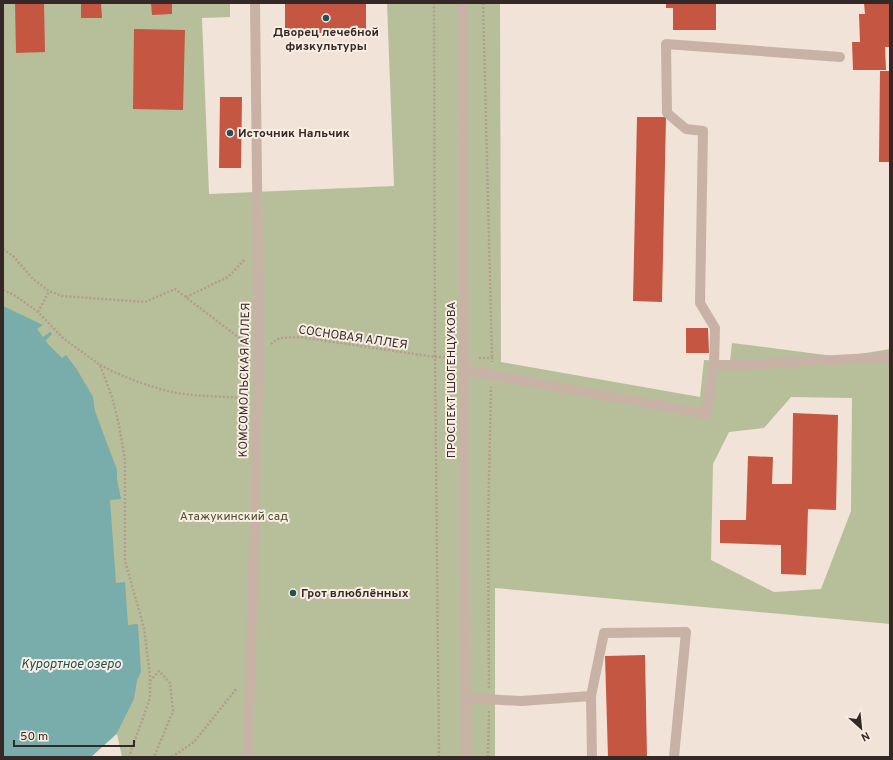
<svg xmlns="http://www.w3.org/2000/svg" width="893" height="760" viewBox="0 0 893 760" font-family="Overpass,sans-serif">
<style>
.green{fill:#b6bf99;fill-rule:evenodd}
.water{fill:#78adab}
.building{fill:#c45642}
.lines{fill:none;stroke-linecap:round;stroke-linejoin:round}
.path{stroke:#b49c8f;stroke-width:2.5;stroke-dasharray:2 2;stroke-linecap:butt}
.service{stroke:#c8b2a5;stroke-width:10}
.pedestrian{stroke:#c8b2a5;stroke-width:10}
.tertiary{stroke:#c8b2a5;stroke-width:10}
.poi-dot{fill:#1c5453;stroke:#f9ede4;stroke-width:1.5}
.labels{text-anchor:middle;stroke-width:4;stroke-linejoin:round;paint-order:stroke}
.poi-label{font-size:12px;font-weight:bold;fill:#342926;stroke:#f9ede4;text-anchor:start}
.street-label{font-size:12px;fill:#342926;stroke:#f9ede4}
.park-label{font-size:12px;fill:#47522a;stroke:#f9ede4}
.water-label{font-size:13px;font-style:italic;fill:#1c5453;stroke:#f9ede4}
</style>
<rect width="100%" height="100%" fill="#f1e3d8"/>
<!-- green -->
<path class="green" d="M3,3H230V17L202,18L209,194L394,186L387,3H500L501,362L700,397L704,360L730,361L732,343L841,357L890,349V624L495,588V757H122L117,734L91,757H3ZM791,397L852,398L851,511L821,589L774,592L711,560L713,464L729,432L764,428Z"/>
<!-- water -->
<path class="water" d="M3,306L43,325L37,329L43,337L50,332L52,334L46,340L47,343L62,358L66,355L76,368L93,397L95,411L117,470V479L121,499L110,500L116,583L125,582L128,625L138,624L141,672L137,680L134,699L117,733L91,757H3Z"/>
<!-- building -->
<path class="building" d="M15,3H44L45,52L16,53Z
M81,3H101L102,18H81Z
M151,3H172V14L152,15Z
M285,3H366V33H285Z
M666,3H716V30H673V8H666Z
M864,3H890V47H885L886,70H853L852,42H860L859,14H865Z
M134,29L185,30L183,110L133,109Z
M880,71H890V162H879Z
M220,97H242L241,168H219Z
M637,117H666L662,302L633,301Z
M686,328H708L709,353H686Z
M793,413L838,415L836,510L808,509L806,575L781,574V545L720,543V520H746L748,456L773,457L772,484H792Z
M645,655L647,757H608L605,656Z"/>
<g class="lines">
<!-- path -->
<path class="path" d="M483,3L492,358
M3,249L14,257L33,279L49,291L62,296L145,302L175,289L246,343
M3,290L14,295L38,312L64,339L100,365L112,397L119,425L125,461V561L144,628L150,676V698L129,757
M186,297L228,277L245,259
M38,312L49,291
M271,344L279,338L300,337L435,357L434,3
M479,358H492V362
M100,365C123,377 147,386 172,392C196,397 222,396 246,398
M150,681L159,671L170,683L173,711L154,757
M489,688L488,529L491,387
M172,757L194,742L237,688
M439,757L435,357H446
M488,757L489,711"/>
<!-- service -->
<path class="service" d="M714,365H743L890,357
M464,370L706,414L714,365L715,328L700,303L703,131L686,129L667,113L666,44L840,57
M466,698L521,701L591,696
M592,757L591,696L604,633L686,632L674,757"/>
<!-- pedestrian -->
<path class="pedestrian" d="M248,757L259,353L255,3"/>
<!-- tertiary -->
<path class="tertiary" d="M462,3L466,757"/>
</g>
<!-- markers -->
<g class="poi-dot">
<circle cx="326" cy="18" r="4"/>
<circle cx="230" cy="133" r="4"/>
<circle cx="293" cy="593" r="4"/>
</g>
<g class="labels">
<!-- poi labels -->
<g class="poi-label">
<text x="326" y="36" text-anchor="middle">Дворец лечебной<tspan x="326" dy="14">физкультуры</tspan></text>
<text x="238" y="137">Источник Нальчик</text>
<text x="301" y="597">Грот влюблённых</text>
</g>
<!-- street labels -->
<g class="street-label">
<text transform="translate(353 337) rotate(8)" y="4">СОСНОВАЯ АЛЛЕЯ</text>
<text transform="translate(244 380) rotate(-89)" y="4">КОМСОМОЛЬСКАЯ АЛЛЕЯ</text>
<text transform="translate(451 380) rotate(-90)" y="4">ПРОСПЕКТ ШОГЕНЦУКОВА</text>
</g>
<!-- park labels -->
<g class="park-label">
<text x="234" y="520">Атажукинский сад</text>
</g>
<!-- water labels -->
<g class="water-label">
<text x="71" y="668">Курортное озеро</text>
</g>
</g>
<!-- border -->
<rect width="893" height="760" fill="none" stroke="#342926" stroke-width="8"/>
<!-- north arrow -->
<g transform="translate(861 728) rotate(153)" stroke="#f9ede4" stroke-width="3" paint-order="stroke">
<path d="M0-3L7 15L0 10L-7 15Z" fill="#342926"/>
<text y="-6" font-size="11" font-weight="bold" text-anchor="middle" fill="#342926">N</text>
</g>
<!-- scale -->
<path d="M14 740v6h120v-6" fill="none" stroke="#342926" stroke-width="2"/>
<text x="20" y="740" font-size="12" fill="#342926" stroke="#f9ede4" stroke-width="3" paint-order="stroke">50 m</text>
</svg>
